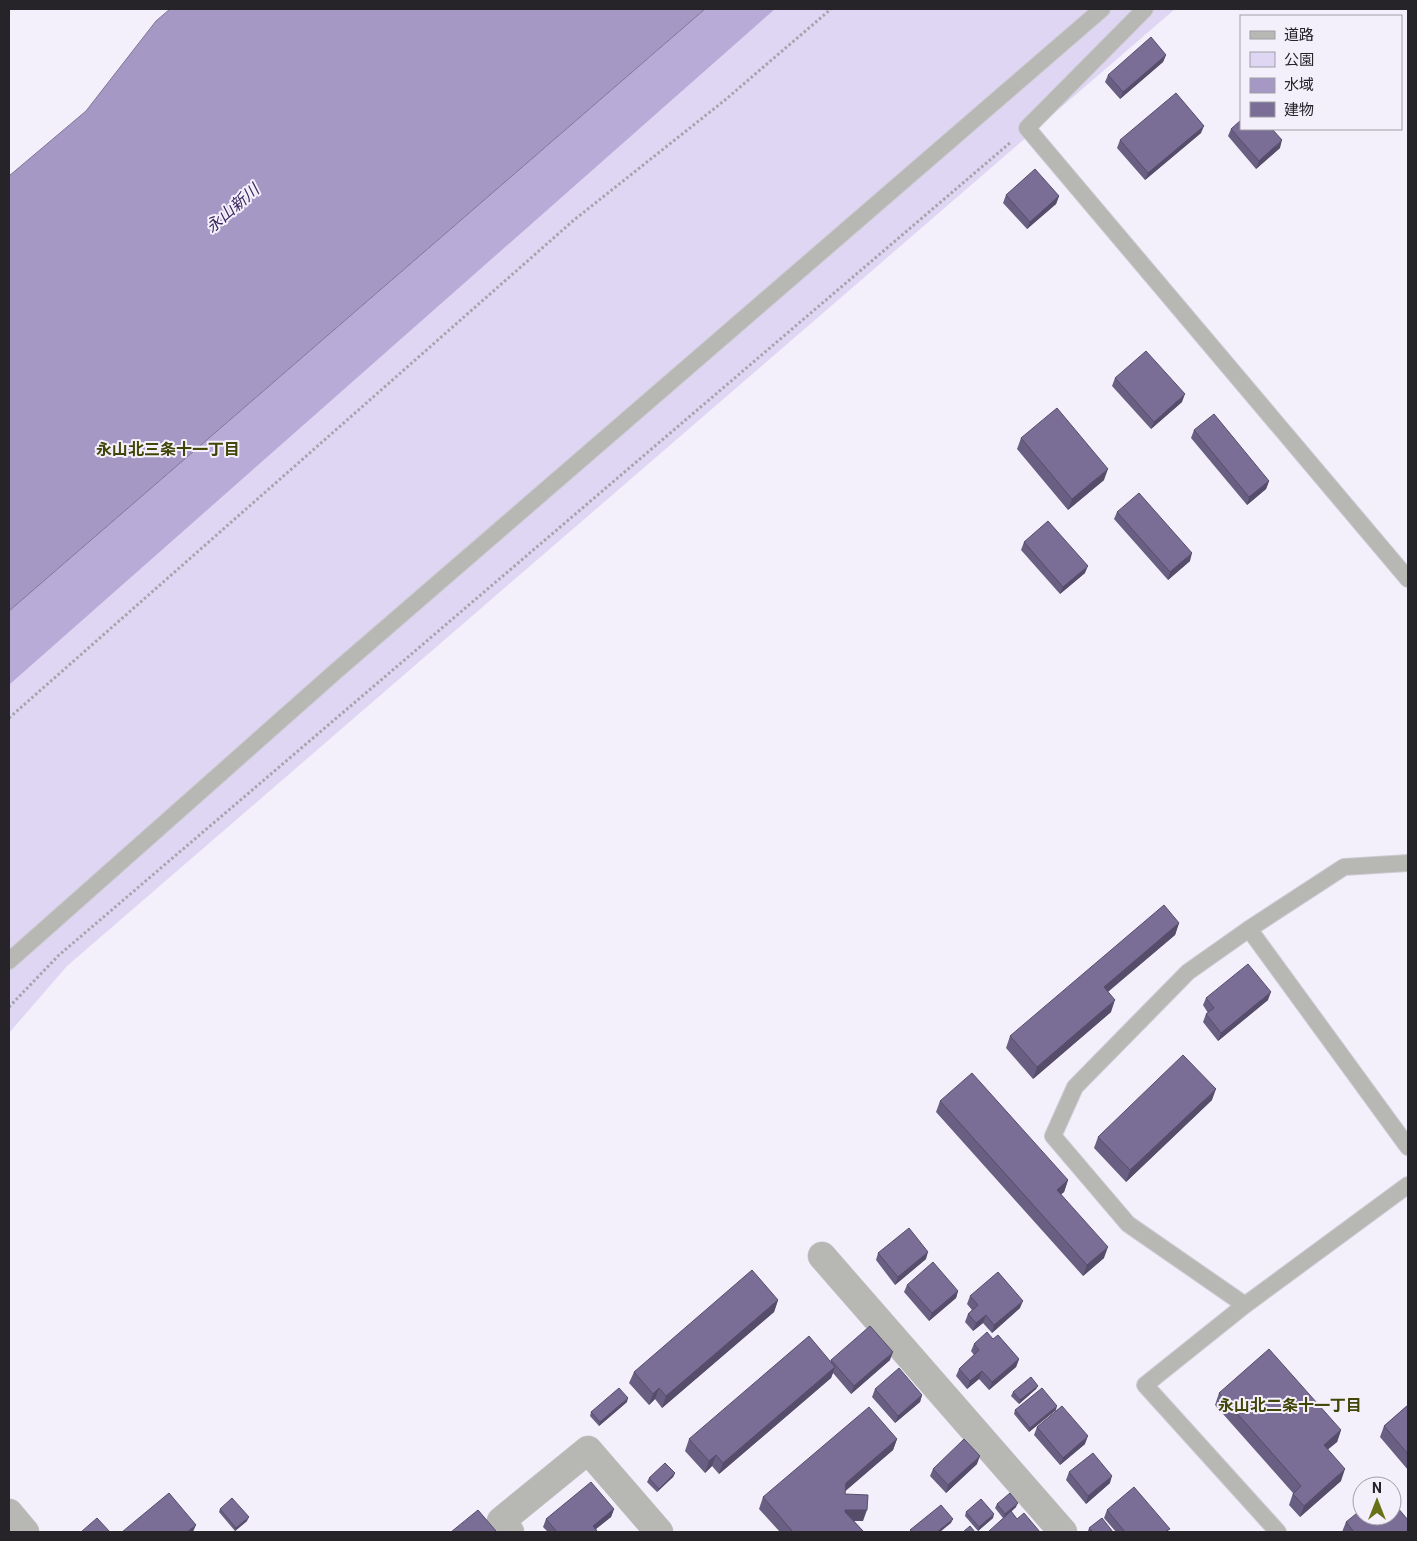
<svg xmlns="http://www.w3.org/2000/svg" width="1417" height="1541" viewBox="0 0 1417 1541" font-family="Roboto,'Noto Sans JP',sans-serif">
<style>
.green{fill:#ded6f3}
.forest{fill:#b8abd8}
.water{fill:#a598c4;stroke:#7f7596}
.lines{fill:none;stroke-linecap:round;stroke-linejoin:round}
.lane-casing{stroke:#cecbd5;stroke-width:18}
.street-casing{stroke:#cecbd5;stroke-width:29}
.path{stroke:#a7a4ad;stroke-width:3;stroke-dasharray:2.5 2.5;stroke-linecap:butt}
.lane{stroke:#b7b8b3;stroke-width:16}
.street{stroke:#b7b8b3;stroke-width:28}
.wall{fill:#695f82}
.shaded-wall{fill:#554d6a}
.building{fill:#7a6e97;stroke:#554d6a}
.labels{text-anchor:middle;stroke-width:4;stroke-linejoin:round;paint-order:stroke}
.water-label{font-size:16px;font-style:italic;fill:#39245b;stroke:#f3f0fb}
.neighbourhood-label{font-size:16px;font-weight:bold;fill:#414608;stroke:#f3f0fb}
</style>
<rect width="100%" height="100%" fill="#f3f0fb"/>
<!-- green -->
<path class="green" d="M775,9H1175L67,966L9,1033V685Z"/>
<!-- forest -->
<path class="forest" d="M705,9H775L9,685V611Z"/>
<!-- water -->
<path class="water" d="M170,9H705L9,611V176L86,111L156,21Z"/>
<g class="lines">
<!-- lane casing -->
<g class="lane-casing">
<path id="lane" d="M1145,9L1027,128L1408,579
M1249,929L1344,867L1408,863
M9,961L335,672L1102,9
M1245,1305L1128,1224L1053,1136L1075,1087L1188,972L1249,929L1408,1147
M1278,1532L1145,1385L1245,1305L1408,1185"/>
</g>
<!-- street casing -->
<g class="street-casing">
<path id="street" d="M822,1256L1063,1532
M9,1513L25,1532
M510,1532L501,1521L588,1450L659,1532"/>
</g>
<!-- path -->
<path class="path" d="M9,718L574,220L725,100L831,9
M9,1007L59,955L1011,142"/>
<!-- lane -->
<use href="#lane" class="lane"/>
<!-- street -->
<use href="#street" class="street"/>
</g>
<!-- wall -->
<path class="wall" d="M1166,55L1163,62L1120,99L1105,82L1108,75Z
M1231,129L1280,148L1256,169L1228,136Z
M1201,133L1145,180L1117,148L1120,140Z
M1006,195L1059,196L1056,204L1027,229L1003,203Z
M1115,378L1182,402L1151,429L1112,386Z
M1194,430L1269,481L1266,489L1247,505L1191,438Z
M1021,438L1104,480L1068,510L1017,449Z
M1117,512L1190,561L1168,580L1114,519Z
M1024,542L1085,573L1060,594L1021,550Z
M1179,923L1175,935L1108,992L1111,1012L1033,1079L1006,1048L1010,1036Z
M1206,998L1268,1000L1218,1041L1203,1022L1206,1014L1208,1013L1203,1005Z
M1212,1100L1126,1182L1094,1148L1098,1137Z
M940,1101L1068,1180L1064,1192L1061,1194L1104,1258L1083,1276L936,1112Z
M878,1253L926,1259L895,1285L876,1260Z
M907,1285L958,1291L956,1298L929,1321L904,1292Z
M970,1296L1020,1308L992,1333L983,1323L973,1331L965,1322L968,1314L972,1310L967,1304Z
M778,1300L774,1312L662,1408L655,1399L649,1405L629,1383L634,1372Z
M993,1339L1019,1359L1016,1367L989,1390L979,1379L967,1389L956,1376L959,1369L974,1355L971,1351L974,1344Z
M831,1360H890L851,1394L833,1373L831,1378L719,1474L712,1466L705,1473L685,1451L689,1439L830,1361Z
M1038,1386L1036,1389L1019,1404L1011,1396L1013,1392Z
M875,1389L922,1395L920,1402L895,1423L872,1397Z
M1219,1393L1341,1430L1337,1442L1328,1449L1341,1481L1300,1517L1289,1505L1293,1493L1215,1405Z
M627,1402L599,1426L590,1416L591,1412Z
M1408,1405V1470L1380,1437L1384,1426Z
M1015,1410H1056L1029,1432L1014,1414Z
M1037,1427L1085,1444L1060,1465L1034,1435Z
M897,1439L893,1450L845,1491V1494L863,1521H854L864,1532H780L759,1509L763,1497Z
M977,1464L946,1493L930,1476L933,1469Z
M1069,1472L1110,1483L1086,1504L1066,1480Z
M675,1473L673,1477L657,1492L647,1482L649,1478Z
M997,1504L1016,1507L1011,1512L1017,1519L1040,1532L1003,1518L995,1508Z
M220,1509L247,1521L235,1531L219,1512Z
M614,1509L611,1517L596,1529L597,1532H548L543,1527L546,1519Z
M1107,1510L1168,1532H1116L1104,1518Z
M966,1512L993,1518L978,1531L965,1516Z
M1346,1522L1408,1532H1342Z
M1089,1528L1113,1532H1088V1531Z"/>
<!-- shaded-wall -->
<path class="shaded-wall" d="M1166,55L1163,62L1120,99L1123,92Z
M1204,126L1201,133L1145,180L1148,173Z
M1282,140L1280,148L1256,169L1259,161Z
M1059,196L1056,204L1027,229L1030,222Z
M1185,394L1182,402L1151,429L1154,422Z
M1108,469L1104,480L1068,510L1072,499Z
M1269,481L1266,489L1247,505L1249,497Z
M1192,553L1190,561L1168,580L1170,572Z
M1088,566L1085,573L1060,594L1063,587Z
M1179,923L1175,935L1100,998L1104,987Z
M1271,992L1268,1000L1218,1041L1221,1033Z
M1115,1000L1111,1012L1033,1079L1037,1067Z
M1216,1089L1212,1100L1126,1182L1130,1170Z
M1068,1180L1064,1192L1053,1201L1057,1190Z
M1108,1247L1104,1258L1083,1276L1087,1265Z
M928,1252L926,1259L895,1285L898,1277Z
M958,1291L956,1298L929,1321L932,1313Z
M778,1300L774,1312L662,1408L666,1396Z
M1023,1301L1020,1308L992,1333L994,1325Z
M986,1315L983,1323L973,1331L976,1323Z
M893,1352L890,1360L851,1394L854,1386Z
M1019,1359L1016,1367L989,1390L992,1382Z
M835,1367L831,1378L719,1474L723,1463Z
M982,1371L979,1379L967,1389L970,1381Z
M1038,1386L1036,1389L1019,1404L1020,1400Z
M659,1388L655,1399L649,1405L653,1394Z
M922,1395L920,1402L895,1423L898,1416Z
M628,1398L627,1402L599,1426L600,1422Z
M1057,1406L1056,1410L1029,1432L1030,1428Z
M1341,1430L1337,1442L1320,1456L1324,1445Z
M1088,1436L1085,1444L1060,1465L1063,1458Z
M897,1439L893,1450L842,1494L846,1483Z
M716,1455L712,1466L705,1473L709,1461Z
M980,1456L977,1464L946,1493L948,1485Z
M1345,1469L1341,1481L1300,1517L1304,1506Z
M675,1473L673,1477L657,1492L659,1489Z
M1112,1476L1110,1483L1086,1504L1088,1496Z
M1018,1503L1016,1507L1003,1518L1005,1514Z
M614,1509L611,1517L592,1532L593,1526Z
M845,1510H867L863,1521H841Z
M994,1514L993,1518L978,1531L979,1527Z
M249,1517L247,1521L235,1531L236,1528Z
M953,1519L951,1523L940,1532H937Z
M196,1525L193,1532H187Z"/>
<!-- building -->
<path class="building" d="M1151,37L1166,55L1123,92L1108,75Z
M1176,93L1204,126L1148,173L1120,140Z
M1241,120V129H1272L1282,140L1259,161L1231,129Z
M1035,169L1059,196L1030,222L1006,195Z
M1146,351L1185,394L1154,422L1115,378Z
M1057,408L1108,469L1072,499L1021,438Z
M1214,414L1269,481L1249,497L1194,430Z
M1139,493L1192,553L1170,572L1117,512Z
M1048,521L1088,566L1063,587L1024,542Z
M1164,905L1179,923L1104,987L1115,1000L1037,1067L1010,1036Z
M1248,964L1271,992L1221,1033L1206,1014L1214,1008L1206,998Z
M1183,1055L1216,1089L1130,1170L1098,1137Z
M972,1073L1068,1180L1057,1190L1108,1247L1087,1265L940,1101Z
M909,1228L928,1252L898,1277L878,1253Z
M933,1262L958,1291L932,1313L907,1285Z
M752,1270L778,1300L666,1396L659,1388L653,1394L634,1372Z
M998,1272L1023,1301L994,1325L986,1315L976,1323L968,1314L978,1305L970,1296Z
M870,1326L893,1352L854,1386L831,1360Z
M987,1332L993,1339L998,1335L1019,1359L992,1382L982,1371L970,1381L959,1369L979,1350L974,1344Z
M809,1336L835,1367L723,1463L716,1455L709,1461L689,1439Z
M1269,1349L1341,1430L1324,1445L1345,1469L1304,1506L1293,1494L1301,1486L1219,1393Z
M899,1368L922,1395L898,1416L875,1389Z
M1031,1377L1038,1386L1020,1400L1013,1392Z
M619,1388L628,1398L600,1422L591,1412Z
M1042,1388L1057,1406L1030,1428L1015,1410Z
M1408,1405V1454L1384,1426Z
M1062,1406L1088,1436L1063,1458L1037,1427Z
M869,1407L897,1439L846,1483L845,1494L868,1495L867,1510H845V1512L864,1532H793L763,1497Z
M964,1439L980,1456L948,1485L933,1469Z
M1093,1453L1112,1476L1088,1496L1069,1472Z
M665,1463L675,1473L659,1489L649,1478Z
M591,1482L614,1509L593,1526L597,1531L596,1532H557L546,1519Z
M1134,1487L1170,1529L1165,1532H1125L1107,1510Z
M169,1493L196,1525L187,1532H122Z
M1010,1493L1018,1503L1005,1514L997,1504Z
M232,1498L249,1517L236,1528L220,1509Z
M981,1499L994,1514L979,1527L966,1512Z
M1392,1501L1408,1520V1532H1354L1346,1522L1362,1509V1516H1392Z
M941,1505L953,1519L937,1532H912L910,1530Z
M478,1510L496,1531L494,1532H451Z
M1011,1511L1017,1519L1024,1513L1040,1532H988Z
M97,1518L110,1532H81Z
M1102,1518L1113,1532H1093L1089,1528Z
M970,1526L975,1532H963Z"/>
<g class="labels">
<!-- water labels -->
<g class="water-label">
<text transform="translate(232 208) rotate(-41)" y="6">永山新川</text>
</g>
<!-- neighbourhood labels -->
<g class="neighbourhood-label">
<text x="168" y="455">永山北三条十一丁目</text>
<text x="1290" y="1411">永山北二条十一丁目</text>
</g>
</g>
<!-- border -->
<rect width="1417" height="1541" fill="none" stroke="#262429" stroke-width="20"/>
<!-- legend -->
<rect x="1240" y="15" width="162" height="115" fill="#f3f0fb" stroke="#a19ea7"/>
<rect x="1250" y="31" width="25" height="8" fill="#b7b8b3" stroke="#a19ea7"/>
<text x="1284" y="40" font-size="15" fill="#262429">道路</text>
<rect x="1250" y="52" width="25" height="15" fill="#ded6f3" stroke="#a19ea7"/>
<text x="1284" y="65" font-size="15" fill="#262429">公園</text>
<rect x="1250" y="78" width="25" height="15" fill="#a598c4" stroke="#a19ea7"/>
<text x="1284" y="90" font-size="15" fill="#262429">水域</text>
<rect x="1250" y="102" width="25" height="15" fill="#7a6e97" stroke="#a19ea7"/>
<text x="1284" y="115" font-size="15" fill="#262429">建物</text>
<!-- north arrow -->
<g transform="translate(1377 1501)"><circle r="24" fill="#f3f0fb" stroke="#a19ea7"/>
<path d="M0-4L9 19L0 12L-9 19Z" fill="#687018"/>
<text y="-8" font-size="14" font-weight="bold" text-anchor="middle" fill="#262429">N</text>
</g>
</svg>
